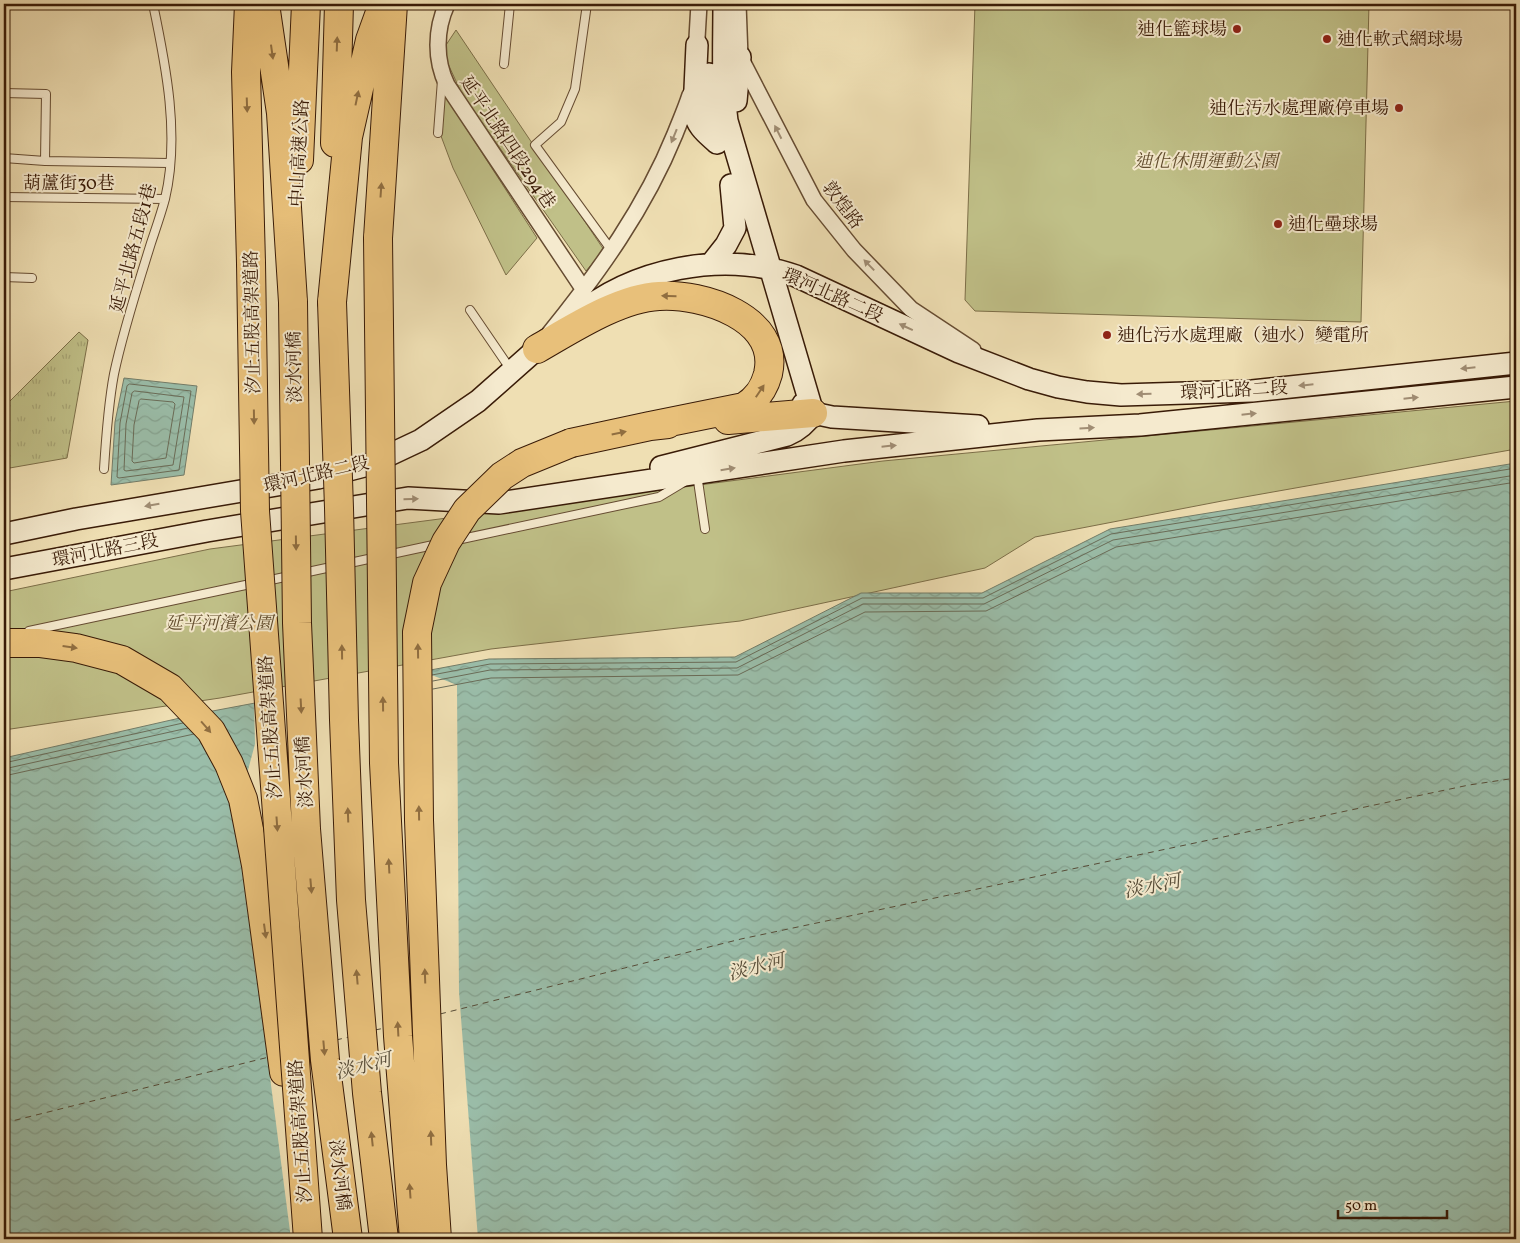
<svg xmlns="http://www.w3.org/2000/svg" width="1520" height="1243" viewBox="0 0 1520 1243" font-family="Vollkorn,'Noto Serif TC',serif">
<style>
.grass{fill:url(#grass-tufts);stroke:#7c6e48}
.park{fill:#c0c088;stroke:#7c6e48}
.water{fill:url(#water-waves);stroke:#737c68}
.pier{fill:#efdfb3}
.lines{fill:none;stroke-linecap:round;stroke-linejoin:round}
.shore{stroke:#6a6c58;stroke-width:1}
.ferry{stroke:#564c38;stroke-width:1;stroke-dasharray:6 5;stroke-linecap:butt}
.lane-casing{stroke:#664c32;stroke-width:10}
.street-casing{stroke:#664c32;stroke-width:18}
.secondary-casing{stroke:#391b07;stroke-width:24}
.highway-casing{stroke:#391b07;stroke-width:30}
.lane{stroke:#f5eace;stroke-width:8}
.street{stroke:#f5eace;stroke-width:15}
.secondary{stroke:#f5eace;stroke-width:21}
.highway{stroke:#e8c07a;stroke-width:28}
.highway-bridge-casing{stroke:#391b07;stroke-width:30;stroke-linecap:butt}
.highway-bridge{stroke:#e8c07a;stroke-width:28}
.oneway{fill:#906e40}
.oneway2{fill:#a08d74}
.poi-dot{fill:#8f2418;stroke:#f5eace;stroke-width:2}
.labels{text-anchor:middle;stroke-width:4;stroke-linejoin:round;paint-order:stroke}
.poi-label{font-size:18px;fill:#391b07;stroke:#f5eace;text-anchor:start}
.street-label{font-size:18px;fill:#391b07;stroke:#f5eace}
.park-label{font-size:18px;font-style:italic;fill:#624d2e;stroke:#f5eace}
.water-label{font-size:19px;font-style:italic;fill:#564c38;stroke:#f5eace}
</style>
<defs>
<pattern id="grass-tufts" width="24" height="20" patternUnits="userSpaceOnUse" patternTransform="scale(1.25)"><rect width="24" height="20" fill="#c0c088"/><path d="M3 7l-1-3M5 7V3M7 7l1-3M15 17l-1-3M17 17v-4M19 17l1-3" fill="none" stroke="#a6a474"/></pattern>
<pattern id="water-waves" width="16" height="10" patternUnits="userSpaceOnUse" patternTransform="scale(1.25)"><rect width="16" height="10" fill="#9abda9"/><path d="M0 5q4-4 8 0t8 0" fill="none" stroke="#85a290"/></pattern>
</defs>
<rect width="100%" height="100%" fill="#efdfb3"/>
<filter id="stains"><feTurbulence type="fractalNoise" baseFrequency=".004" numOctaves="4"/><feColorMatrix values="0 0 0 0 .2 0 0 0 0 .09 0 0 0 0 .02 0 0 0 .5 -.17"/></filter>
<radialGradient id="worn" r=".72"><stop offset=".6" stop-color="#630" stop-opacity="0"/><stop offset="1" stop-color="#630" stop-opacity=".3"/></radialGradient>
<!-- grass -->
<path class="grass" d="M79,332L88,340L67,458L4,469V407Z"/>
<!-- park -->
<path class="park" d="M975,4H1369L1361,322L975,311L965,300Z
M456,30L604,250L586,271L462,94L442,51Z
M444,94L537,238L506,275L453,168L441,136Z
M1516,401V449L1222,501L1035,537L985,568L740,621L491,649L220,698L4,730V592L210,549L883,461Z"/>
<!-- water -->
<path class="water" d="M124,378L197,386L184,475L111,485L115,422Z
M1516,463V1239H4V758L202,713L489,659L735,657L861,593H982L1110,529Z"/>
<!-- pier -->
<path class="pier" d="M419,670L457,685L459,992L478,1239H291L236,815L255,744L254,701Z"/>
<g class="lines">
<!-- shore -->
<path class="shore" d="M130,384L191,391L179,470L119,478L117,477L120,423L127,386Z
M135,391L184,397L173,465L126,471L124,470L126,424L132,393Z
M141,399L173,402L175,404L166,458L134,463L132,461L134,425L139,401Z
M432,675L490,664L736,662L862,598H983L1111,534L1516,468
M433,681L490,670L737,668L863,604H984L1113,540L1516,475
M433,689L491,678L738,675L865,612L986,611L1116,547L1516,482
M4,763L183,723
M4,769L188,728
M4,776L194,734"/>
<!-- ferry -->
<path class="ferry" d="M440,1014L741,939L1469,785L1516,778
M375,1030L385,1028
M336,1040L349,1037
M4,1123L269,1057"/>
<!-- lane casing -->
<g class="lane-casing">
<path id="lane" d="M587,4L575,89L561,122L535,145L612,251
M504,64L510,4
M4,93L46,94L45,161
M438,133L442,80
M4,158L45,161L169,163
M4,197L165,199
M4,277L32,278
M470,310L511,370
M104,469C106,437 108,406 114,374C123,331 138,285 151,243C156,228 161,214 165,199C180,136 166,66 153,4
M697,474L705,529
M457,540L659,497L684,482
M266,581L438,544
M29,631L255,583"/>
</g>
<!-- street casing -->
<g class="street-casing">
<path id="street" d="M447,4C435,30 435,60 447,85L584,290
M738,4L740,57L814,200L854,250L911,309L973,350
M696,55L699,4
M549,334C599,272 645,208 675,134C680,121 686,108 690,95"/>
</g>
<!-- secondary casing -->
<g class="secondary-casing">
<path id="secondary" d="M697,45L694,111C697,127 706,133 717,143
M709,74V104L717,140
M736,101L740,57
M711,264L726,245L735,228L731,185
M574,318C632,268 723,250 796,276L959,352L1029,379L1058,387L1087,392L1121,395L1252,391L1516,363
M803,404L813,413L832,417L978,426
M661,467L787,435C799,430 806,424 813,413L727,121C722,82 724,43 724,4
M4,534L76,519L318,478L368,465L421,440L478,401L548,339
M4,569L207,531L408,498L499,503L844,451L1038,430L1140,425L1516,387"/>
</g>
<!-- highway casing -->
<g class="highway-casing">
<path id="highway" d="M249,4L246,72L251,263
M265,4L281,113L293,302
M335,143L339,4
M299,160L306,4
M378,238L393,4
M332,302L348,137L370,40L383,4
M537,349C572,329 619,298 659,296C702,293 781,318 768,374C764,389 757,399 744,407L650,426
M728,420L813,413
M571,443L650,426L668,424
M4,643H39L76,648L122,660L170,688L211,731L229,764L243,799L256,865L284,1072"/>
</g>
<!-- lane -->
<use href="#lane" class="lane"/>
<!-- street -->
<use href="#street" class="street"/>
<!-- secondary -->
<use href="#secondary" class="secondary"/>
<!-- highway -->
<use href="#highway" class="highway"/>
<!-- highway-bridge casing -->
<g class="highway-bridge-casing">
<path id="highway-bridge" d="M378,238L384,763L398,1036L414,1239
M251,263L255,511L308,1239
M293,302L297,623L306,829L325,1060L348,1239
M332,302L339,508L344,720L351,900L367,1093L384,1239
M437,1239L432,1165L419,820L417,632L427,583L446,542L467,510L502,476L522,463L571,443"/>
</g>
<!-- highway-bridge -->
<use href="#highway-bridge" class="highway-bridge"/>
</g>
<!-- one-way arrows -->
<defs><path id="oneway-solid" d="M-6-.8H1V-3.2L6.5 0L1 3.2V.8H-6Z" transform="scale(1.25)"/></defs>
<g class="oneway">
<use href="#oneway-solid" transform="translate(337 44) rotate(-88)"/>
<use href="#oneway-solid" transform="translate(272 52) rotate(82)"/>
<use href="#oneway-solid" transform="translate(357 98) rotate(-78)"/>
<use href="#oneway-solid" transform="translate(247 105) rotate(88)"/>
<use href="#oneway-solid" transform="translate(381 190) rotate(-86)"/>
<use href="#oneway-solid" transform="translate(669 296) rotate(-179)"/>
<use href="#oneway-solid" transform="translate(760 391) rotate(-56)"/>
<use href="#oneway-solid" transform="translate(254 417) rotate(89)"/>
<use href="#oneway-solid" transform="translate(619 433) rotate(-12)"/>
<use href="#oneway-solid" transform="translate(296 543) rotate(89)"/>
<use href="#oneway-solid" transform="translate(70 647) rotate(8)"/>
<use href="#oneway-solid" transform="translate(418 651) rotate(-91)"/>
<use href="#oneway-solid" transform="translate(342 652) rotate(-91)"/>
<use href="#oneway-solid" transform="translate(383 704) rotate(-91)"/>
<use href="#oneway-solid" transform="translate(301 706) rotate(87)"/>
<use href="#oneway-solid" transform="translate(206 727) rotate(49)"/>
<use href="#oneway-solid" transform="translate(419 813) rotate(-91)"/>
<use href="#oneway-solid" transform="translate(348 815) rotate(-92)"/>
<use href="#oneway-solid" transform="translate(277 824) rotate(86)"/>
<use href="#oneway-solid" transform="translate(389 866) rotate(-93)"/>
<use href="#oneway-solid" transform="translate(311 886) rotate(85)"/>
<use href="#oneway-solid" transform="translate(265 931) rotate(82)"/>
<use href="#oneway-solid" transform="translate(425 976) rotate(-92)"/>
<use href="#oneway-solid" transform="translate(357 977) rotate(-95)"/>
<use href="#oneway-solid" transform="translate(398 1029) rotate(-93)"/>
<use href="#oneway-solid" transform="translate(324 1048) rotate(85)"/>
<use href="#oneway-solid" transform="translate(431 1138) rotate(-92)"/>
<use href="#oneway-solid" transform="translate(372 1139) rotate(-96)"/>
<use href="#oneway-solid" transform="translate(410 1191) rotate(-94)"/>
</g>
<g class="oneway2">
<use href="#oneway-solid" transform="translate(778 132) rotate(-117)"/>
<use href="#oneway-solid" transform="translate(674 136) rotate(112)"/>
<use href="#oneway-solid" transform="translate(869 265) rotate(-134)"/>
<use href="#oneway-solid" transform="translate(906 327) rotate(-155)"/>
<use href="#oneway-solid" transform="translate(1468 368) rotate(174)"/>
<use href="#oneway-solid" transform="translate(1306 385) rotate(174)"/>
<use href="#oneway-solid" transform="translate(1144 394) rotate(178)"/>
<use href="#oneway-solid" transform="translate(1411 398) rotate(-6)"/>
<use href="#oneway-solid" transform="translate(1249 414) rotate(-6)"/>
<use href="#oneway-solid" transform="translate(1087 428) rotate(-3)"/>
<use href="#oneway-solid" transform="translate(889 446) rotate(-6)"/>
<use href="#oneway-solid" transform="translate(728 469) rotate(-9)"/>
<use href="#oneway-solid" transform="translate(411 499) rotate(-1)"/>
<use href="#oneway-solid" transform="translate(152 505) rotate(170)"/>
</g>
<!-- markers -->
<g class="poi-dot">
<circle cx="1237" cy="29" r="5"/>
<circle cx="1327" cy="39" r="5"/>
<circle cx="1399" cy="108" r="5"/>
<circle cx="1278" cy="224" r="5"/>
<circle cx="1107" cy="335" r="5"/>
</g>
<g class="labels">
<!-- poi labels -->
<g class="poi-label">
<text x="1227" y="35" text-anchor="end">迪化籃球場</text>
<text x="1337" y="45">迪化軟式網球場</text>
<text x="1389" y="114" text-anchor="end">迪化汚水處理廠停車場</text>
<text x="1288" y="230">迪化壘球場</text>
<text x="1117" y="341">迪化污水處理廠（迪水）變電所</text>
</g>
<!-- street labels -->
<g class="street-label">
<text transform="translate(508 142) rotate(56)" y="6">延平北路四段294巷</text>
<text transform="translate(299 153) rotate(-87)" y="6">中山高速公路</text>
<text x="69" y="189">葫蘆街30巷</text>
<text transform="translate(843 205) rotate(53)" y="6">敦煌路</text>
<text transform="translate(133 248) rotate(-75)" y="6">延平北路五段1巷</text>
<text transform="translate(833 295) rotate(24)" y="6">環河北路二段</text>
<text transform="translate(252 322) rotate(-91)" y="6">汐止五股高架道路</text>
<text transform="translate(294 367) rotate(-91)" y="6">淡水河橋</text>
<text transform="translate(1234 390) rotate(-3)" y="6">環河北路二段</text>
<text transform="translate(316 474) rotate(-13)" y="6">環河北路二段</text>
<text transform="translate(105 550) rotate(-11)" y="6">環河北路三段</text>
<text transform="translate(270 727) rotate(-94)" y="6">汐止五股高架道路</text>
<text transform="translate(304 772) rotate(-93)" y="6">淡水河橋</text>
<text transform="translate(300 1131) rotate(-94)" y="6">汐止五股高架道路</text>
<text transform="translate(340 1175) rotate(83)" y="6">淡水河橋</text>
</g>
<!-- park labels -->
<g class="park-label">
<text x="1206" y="167">迪化休閒運動公園</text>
<text x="219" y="629">延平河濱公園</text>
</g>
<!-- water labels -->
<g class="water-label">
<text transform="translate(1152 885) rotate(-11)" y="7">淡水河</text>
<text transform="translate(756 966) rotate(-14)" y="7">淡水河</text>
<text transform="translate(363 1065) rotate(-14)" y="7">淡水河</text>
</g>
</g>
<!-- margin -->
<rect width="1520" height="1243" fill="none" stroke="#efdfb3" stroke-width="20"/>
<rect x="5" y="5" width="1510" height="1233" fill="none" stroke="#391b07" stroke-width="2.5"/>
<rect x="10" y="10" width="1500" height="1223" fill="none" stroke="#391b07"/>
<!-- scale -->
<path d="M1338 1210v8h109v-8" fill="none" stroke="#391b07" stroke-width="2.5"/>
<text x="1345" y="1210" font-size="15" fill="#391b07" stroke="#f5eace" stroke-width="4" paint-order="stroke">50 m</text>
<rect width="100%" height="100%" filter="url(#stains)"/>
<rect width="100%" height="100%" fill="url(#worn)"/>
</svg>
